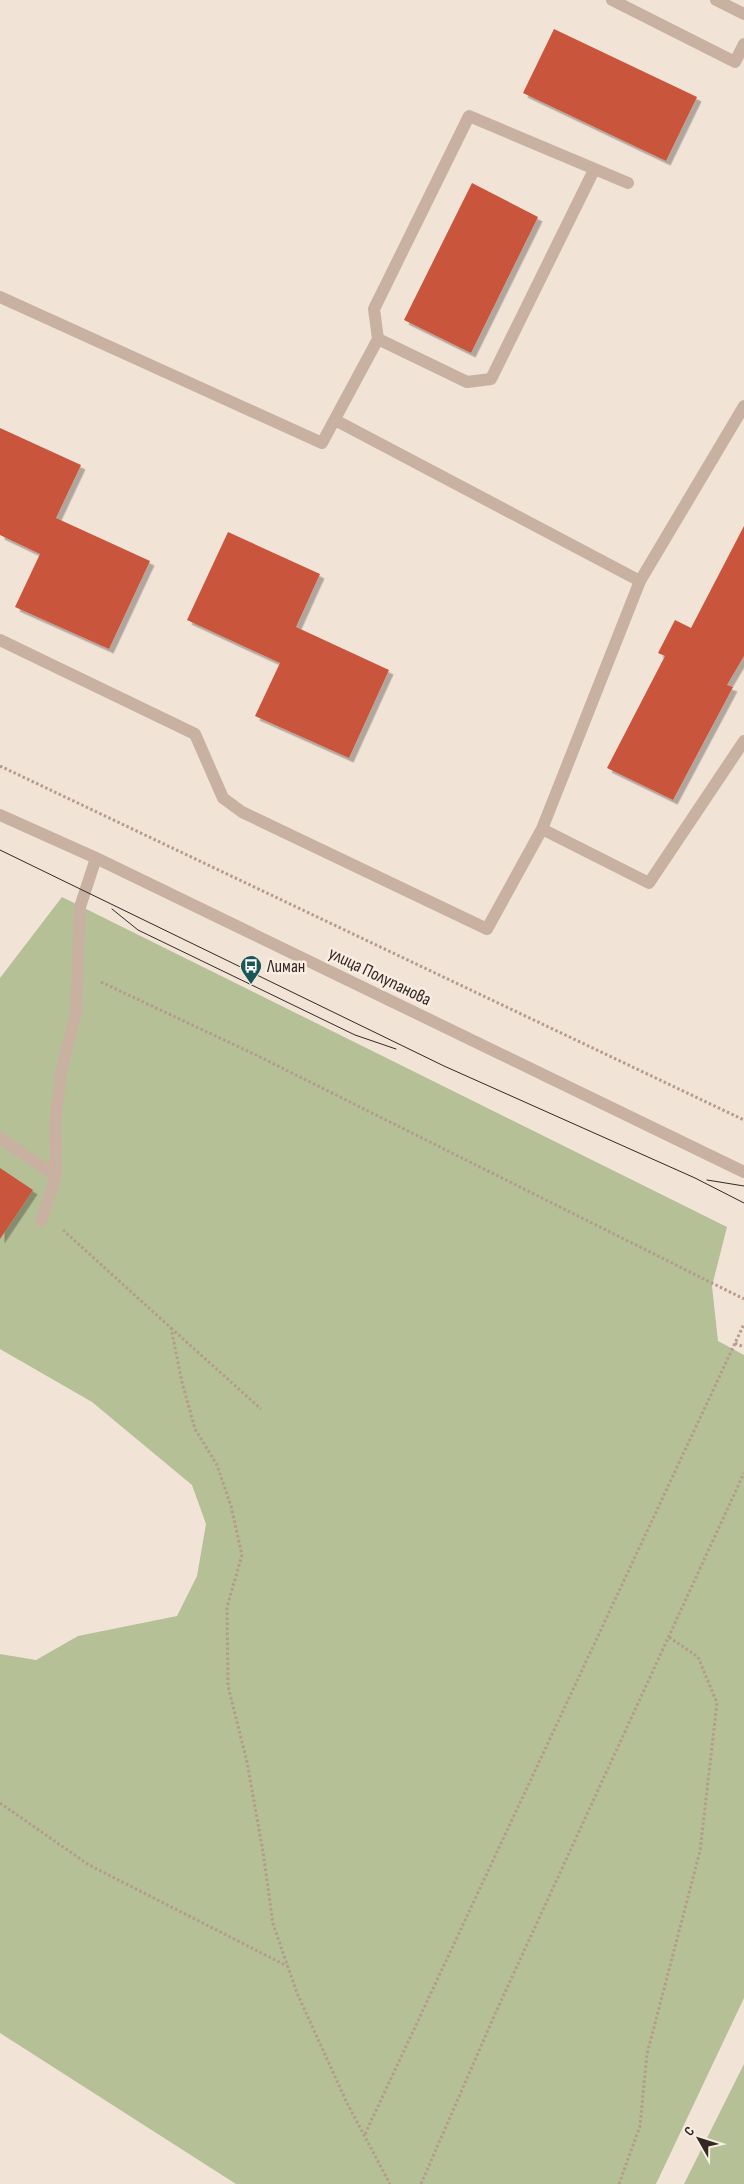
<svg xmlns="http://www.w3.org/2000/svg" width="744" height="2184" viewBox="0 0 744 2184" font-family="'Sofia Sans Condensed',sans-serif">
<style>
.green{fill:#b5c096}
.building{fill:#ca553c;filter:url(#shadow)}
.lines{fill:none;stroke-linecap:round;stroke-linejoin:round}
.path{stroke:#b59b8c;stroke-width:3;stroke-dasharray:2.5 2.5;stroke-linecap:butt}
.minor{stroke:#c9b1a2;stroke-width:12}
.tram{stroke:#342825;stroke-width:1}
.labels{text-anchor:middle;stroke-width:5;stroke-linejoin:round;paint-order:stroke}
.poi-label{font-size:18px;fill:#342825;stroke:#f9ede2;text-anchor:start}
.street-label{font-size:18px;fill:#342825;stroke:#f9ede2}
</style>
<defs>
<filter id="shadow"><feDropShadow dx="4.5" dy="4.5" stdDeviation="0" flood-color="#0004"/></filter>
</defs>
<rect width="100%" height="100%" fill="#f1e3d6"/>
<!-- green -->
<path class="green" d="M62,897L727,1227L712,1286L718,1341L744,1355V1998L656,2184H236L0,2033V1654L36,1660L78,1636L177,1616L197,1576L206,1524L192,1485L92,1402L0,1349V978Z
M744,2064V2184H684Z"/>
<!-- building -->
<path class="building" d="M554,29L697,97L666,161L523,93Z
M472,183L538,217L471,353L404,320Z
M0,428L81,465L56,518L150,561L109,649L15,607L40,554L0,535Z
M744,526V656L727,685L733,687L673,800L607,768L665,656L658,653L675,620L691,628Z
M228,532L320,574L296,627L389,670L349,758L255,716L280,663L187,620Z
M0,1168L33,1190L0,1239Z"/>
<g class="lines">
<!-- path -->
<path class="path" d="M0,766L744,1120
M101,982L256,1055L744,1299
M63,1230L171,1328L182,1382L195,1429L217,1465L231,1506L242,1555L227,1607L228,1686L247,1762L263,1852L273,1924L297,1993L347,2103L390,2184
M171,1328L261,1409
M735,1343L744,1347
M0,1803L89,1865L287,1966
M365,2134L744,1324
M421,2184L495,2014L744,1473
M619,2184L640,2126L647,2054L700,1851L717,1703L698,1657L669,1637"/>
<!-- minor -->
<path class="minor" d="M612,0L735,62L744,44
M716,0L744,14
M0,297L322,443L378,339L467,382L491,379L594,170
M378,339L374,309L469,116L628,183
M335,420L640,581L744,406
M0,640L195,734L223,798L242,812L487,929L542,829L640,581
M0,815L96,858L744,1172
M542,829L649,883L744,741
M0,1138L56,1176L41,1221
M56,1176L55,1124L61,1073L76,1012L80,907L96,858"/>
<!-- tram -->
<path class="tram" d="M0,850L444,1066L695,1178L744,1203
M112,909L138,930L355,1035L396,1049
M707,1180L744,1186"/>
</g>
<!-- icons -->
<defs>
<g id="bus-pin" transform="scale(1.125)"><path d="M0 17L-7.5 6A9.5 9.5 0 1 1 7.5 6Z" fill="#1a5656" stroke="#f9ede2"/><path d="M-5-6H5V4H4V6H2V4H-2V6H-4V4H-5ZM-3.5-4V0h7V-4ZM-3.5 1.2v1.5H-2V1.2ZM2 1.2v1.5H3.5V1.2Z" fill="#fff"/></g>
</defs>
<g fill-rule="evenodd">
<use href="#bus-pin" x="251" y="966"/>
</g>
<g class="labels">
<!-- poi labels -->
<g class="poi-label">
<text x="267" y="972">Лиман</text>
</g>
<!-- street labels -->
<g class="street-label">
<text transform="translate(380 976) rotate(26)" y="6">улица Полупанова</text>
</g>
</g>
<!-- north arrow -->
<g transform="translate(699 2139) rotate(309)" stroke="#f9ede2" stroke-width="4" paint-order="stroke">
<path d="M0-4L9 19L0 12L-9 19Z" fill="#342825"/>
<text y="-8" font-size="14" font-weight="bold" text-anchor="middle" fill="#342825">С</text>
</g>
</svg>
